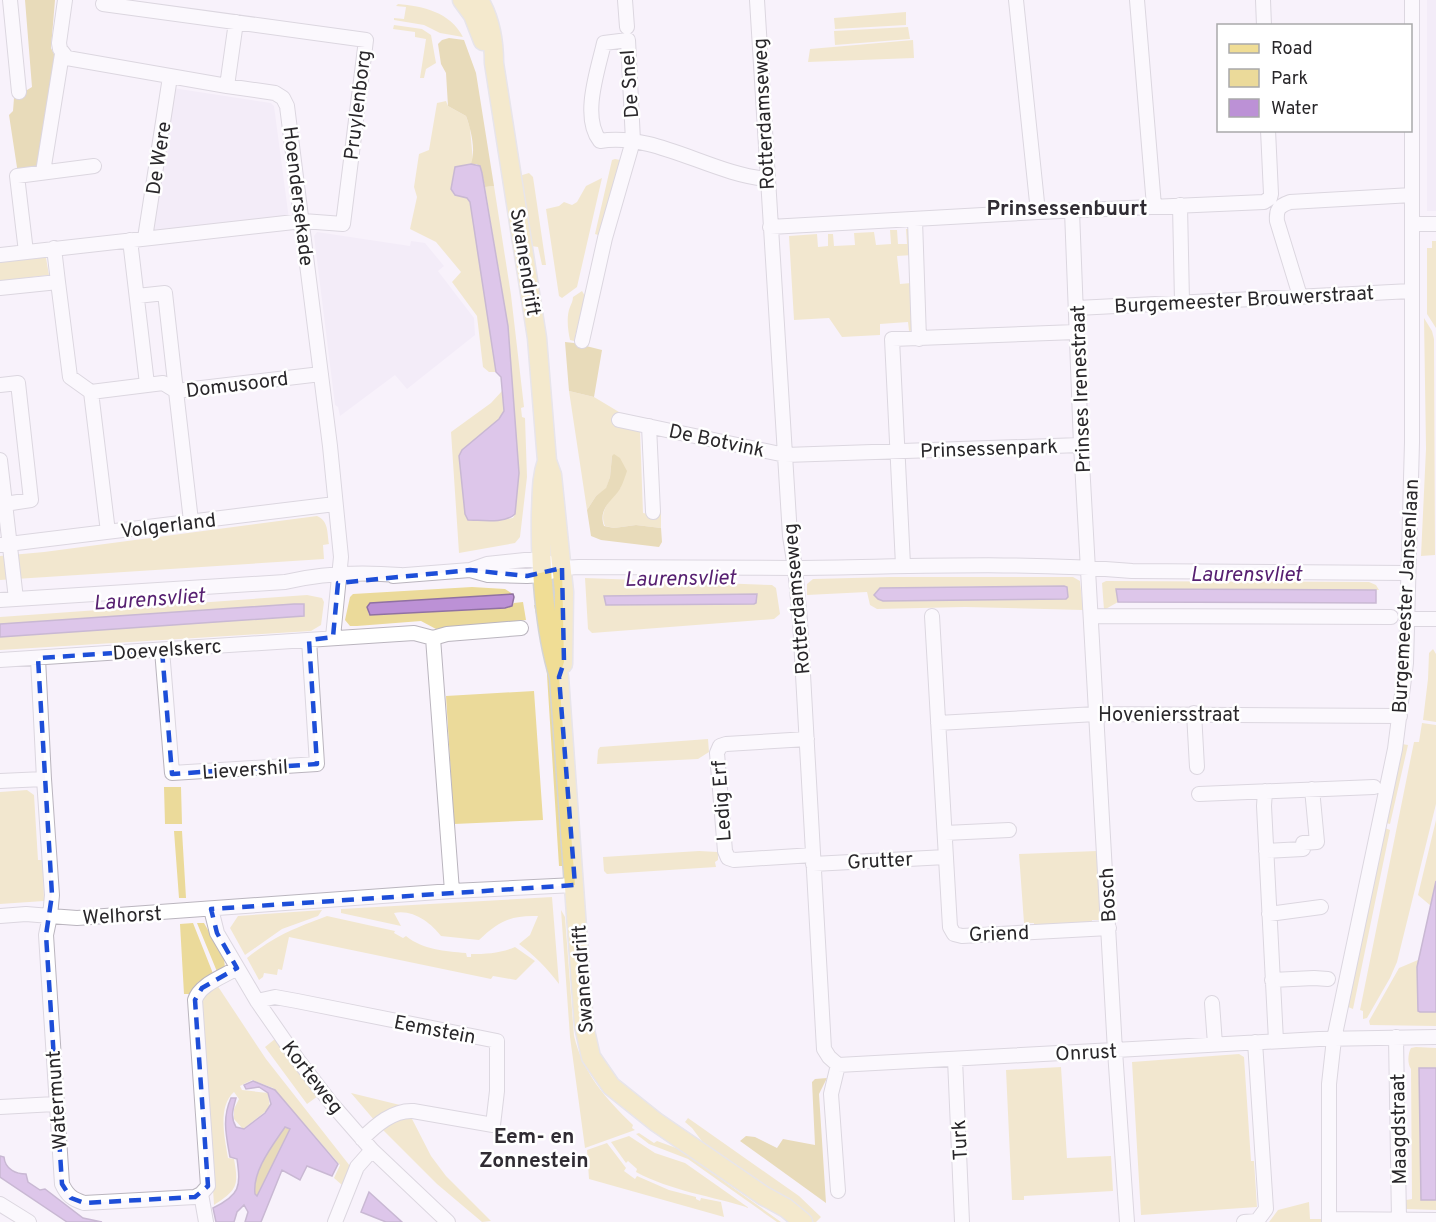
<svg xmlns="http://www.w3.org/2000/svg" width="1436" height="1222" viewBox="0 0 1436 1222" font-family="Overpass,sans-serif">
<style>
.built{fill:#eee4f4}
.green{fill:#ebda9a;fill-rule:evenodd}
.forest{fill:#d6be6a}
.water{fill:#bc91d6;stroke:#9071a2;stroke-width:1.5;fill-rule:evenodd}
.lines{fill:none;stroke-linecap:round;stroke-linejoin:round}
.minor-casing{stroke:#bab5be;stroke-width:16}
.major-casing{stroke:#d4d4d4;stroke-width:21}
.minor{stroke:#fff;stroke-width:14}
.major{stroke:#f0dd95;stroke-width:18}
.marked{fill:none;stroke:#1d4ed8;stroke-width:4.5;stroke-dasharray:12 8;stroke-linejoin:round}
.labels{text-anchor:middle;stroke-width:5;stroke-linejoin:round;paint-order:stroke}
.street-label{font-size:20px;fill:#29272a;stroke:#fff}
.neighbourhood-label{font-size:21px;font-weight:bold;fill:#302c33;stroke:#fff}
.water-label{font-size:21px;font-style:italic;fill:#572071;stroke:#fff}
</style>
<rect width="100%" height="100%" fill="#f8f2fb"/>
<!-- built -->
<path class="built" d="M1427,0H1436V211H1427Z
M173,88L271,103L274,106L289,219L152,234Z
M317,232L410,246L411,241L425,243L444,266L438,271L474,318L475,335L407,389L395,375L340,416L338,407L335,405L314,236Z"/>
<!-- green -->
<path class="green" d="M398,4C423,6 450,12 463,37L440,33L424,25L394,20V18L404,19L406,7L396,6Z
M906,12V25L835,29L834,18Z
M394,25L422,29L431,35L436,63L426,69L424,78H420L426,39L415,37V32L393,29Z
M908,27L910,39L835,45L834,31Z
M913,40L914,58L808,62L810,49Z
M446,101L448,106L466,116L470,128L473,161L471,164L455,167L451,189L454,195L467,198L470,201L496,372H489L483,367L477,316L452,282L461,272L436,242L410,229L417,197L414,187L419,154L429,150L437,103Z
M615,159L620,160L601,236L595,234L612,160Z
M529,173L533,177L546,265H542L538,247L531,246L519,176Z
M602,178L577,287L562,298L559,296L546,209L559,206L564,202L572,205L577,202L586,186Z
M494,186L511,295L524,407L521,408L522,417L525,418L527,477L520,537L515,543L459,553L451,432L491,403L502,391L504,411L499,419L462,450L459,457L465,514L468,520L492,521L513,518L515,514L519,473L508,326L485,187Z
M906,229H912L913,255L897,256L900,284L911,283L914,330L909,331L908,322L880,324V335L842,337L829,318L794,320L789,236L817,234L818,247L828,246V234H833L834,246L855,245L854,233L874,232L876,245L891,244L890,230H897L898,244H907Z
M1436,236V328L1427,314V248H1432V241H1436Z
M45,252L49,275L0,281V258Z
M582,291L585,296L574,341L570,340C568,331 566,316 570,307C571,304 573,301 573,297Z
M1424,318L1432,331L1434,339L1435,555L1421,556L1426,449Z
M569,391L594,397L619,412L617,425L640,430L643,513L653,515L661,511V528L636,525L614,528L605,526C598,510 611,500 621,487L612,456L610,477L606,489L596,496L587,510Z
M317,516C329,521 327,533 329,544L323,545L324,559L0,580V556L44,552Z
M890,577H1073L1080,581L1083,610L965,607L877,609L870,605L867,592L807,595V584L813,579ZM1064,586L1067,587L1068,597L1066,599L883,601L877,599L876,595L911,587Z
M585,578L772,585L776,588L780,614L774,619L592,633L588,629Z
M1106,581L1369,582L1376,585L1379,590L1116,589L1118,602L1104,610L1102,583Z
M472,587L505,589L513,594L371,603L368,613L370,615L505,608L512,606L514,603L523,602L526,620L436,629L421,621L357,626H350L345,620L350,597L353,594Z
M307,595L322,598L324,602L321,625L311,631L0,650V637L304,616L294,604L0,624V617Z
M534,605H542L551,660L564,866H559L546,659Z
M1433,649L1436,654V722L1423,720L1428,679L1429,653Z
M534,691L543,820L454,824L446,696Z
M1422,723L1436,725V804L1397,962L1390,978L1367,1018L1363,1019V1011L1360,1010L1414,742H1419Z
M708,739L709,752L698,759L597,764L598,750L600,747Z
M1402,744L1408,745L1390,824L1386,823Z
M164,787H181L182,824H165Z
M27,790L34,795L38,860H43L44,901L0,904V792Z
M1436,820V881L1431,906L1418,895Z
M1385,828L1390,830L1353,1009L1348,1007Z
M174,831H182L186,898H179Z
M699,851L718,852V860L715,862L716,867L607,874L604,871L603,857Z
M1097,851L1101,920H1092V925L1034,931V923H1024L1019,854Z
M552,897L559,984C547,968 535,956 519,944L530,935L538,916C511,915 499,921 479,940L441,936C431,923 413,909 394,913L401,926L341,913V909Z
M322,910L318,916L282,929L245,955L230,928L238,916Z
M561,910L565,917L574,1036C583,1073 606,1099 633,1125L632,1128L635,1130L585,1148L570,1037Z
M327,916L395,931L394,933L403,938L406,936C423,950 445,951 466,953L467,957H471V954C487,954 501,953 515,947L535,961L516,980L493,976L491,979L289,937L282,970L278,969L277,975L264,973L263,977L259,980L247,958C276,935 293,929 327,916Z
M193,923L214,976L198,982L191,994H184L180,924Z
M197,923H204L224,958L225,968L218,974Z
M1418,960V1010L1436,1012V1026L1370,1025L1369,1021L1399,968Z
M217,985L266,1059L350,1166L342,1185L334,1178L340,1165L273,1088L252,1080L240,1086L242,1090L268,1093L270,1108L243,1129L234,1119V1109L239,1099L234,1092C217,1107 225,1139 228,1158L234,1159C239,1186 237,1190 214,1205L201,1001L206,993Z
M275,1039L318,1096L307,1104L265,1047Z
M1416,1047L1436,1048V1068H1419L1421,1200H1436V1210L1406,1209V1200L1412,1199L1411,1069C1407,1064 1408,1053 1411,1048Z
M1239,1054L1244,1057L1251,1161H1254L1257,1207L1141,1215L1132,1062Z
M1061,1067L1067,1158L1111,1156L1113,1191L1024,1196V1200H1012L1006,1070Z
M351,1093L400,1105L375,1121Z
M403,1115H410L431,1156L446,1176L491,1221L482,1222L437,1184L382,1129Z
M688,1118L799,1196L821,1217L816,1222H808L794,1207L704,1144L692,1128L685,1122Z
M639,1133L654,1143L657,1141L679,1149L781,1222H777L688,1159L649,1144L636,1134Z
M629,1136L655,1153L685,1163L749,1208C712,1196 671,1191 636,1172L637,1169L628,1161L626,1163L611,1142Z
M607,1143L626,1168L624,1171L635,1179L637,1176L669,1190L696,1197V1199L700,1201L701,1198L721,1202L724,1217L589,1179L587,1150Z
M1309,1202L1310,1219H1322V1222H1269L1278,1210Z"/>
<!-- forest -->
<path class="forest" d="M25,0H55L51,48L57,60L38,170L18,174L9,115L13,111L14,98L32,87Z
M449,38L464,40L476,73L494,186L485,187L482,173L477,164H471C476,149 471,130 466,116L448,106L446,73L441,64L438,44L442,40Z
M565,342L574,343L602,350L594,397L569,391Z
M614,454L620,458L627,471C625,477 623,483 620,489C611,502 598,509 604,526L614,528L636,525L661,528L662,542L659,547L601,540L591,536L587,510L596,496L606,488L610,477L612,456Z
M827,1078L819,1094L826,1203L740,1141L746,1136L755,1137L777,1148L783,1139L815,1145L812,1082L815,1079Z
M285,1126L290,1129L258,1197L255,1195C252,1171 273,1145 285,1126Z"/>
<!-- water -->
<path class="water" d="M471,164L480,166L482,173L508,326L519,473L515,514C505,524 481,520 468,520L465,514L459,456L462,450L499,419L504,411L501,377L496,372L470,202L467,198L455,195L451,189L455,167Z
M1064,586L1067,587L1068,597L1066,599L883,601L878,599L874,595L880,588Z
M1116,589L1376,590V603L1118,602Z
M513,594L514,597L512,606L505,608L370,615L367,607L370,603Z
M757,594L756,603L754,604L606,605L604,596Z
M294,604H304V616L0,637V624Z
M1436,881V1012H1420L1418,1011L1417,967Z
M1419,1068H1436V1200H1421Z
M253,1081L275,1090L338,1164L332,1176L307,1166L300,1180L282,1170L261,1222H245L248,1212L244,1205L237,1212L234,1222H216L213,1208C240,1195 241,1187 237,1159L230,1157C226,1135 222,1118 231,1098H236C233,1109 230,1117 236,1127L244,1129L265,1113L271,1104L268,1093L259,1087L246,1089L244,1085ZM285,1127L290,1129L257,1196L255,1194C252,1171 273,1145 285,1127Z
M0,1156L4,1157C5,1170 17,1174 26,1174L28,1182L40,1190L45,1189L83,1218L102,1222H67L0,1177Z
M369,1192L402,1222H386L361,1212Z"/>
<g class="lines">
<!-- minor casing -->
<g class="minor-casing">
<path id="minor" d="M10,0L19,92
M65,0L59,43L60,49L67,58L227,86L275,93L283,98L287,106L330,446L341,557L333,637
M625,0L627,27
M757,0L790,536L795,568L800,621L824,1049L829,1057L838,1065L831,1094L838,1191
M1016,0L1038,212
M1137,0L1154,206
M1263,0L1264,26
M227,86L236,22
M43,172L62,54
M1180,205L1182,302
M1072,211L1081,445L1115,1051L1127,1222
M915,220L919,339
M1413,224H1436
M770,227L1038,212L1264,202L1270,198L1271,194L1268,130
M145,238L170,77
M130,240L147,384
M54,248L58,282
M26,252L17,176L94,166
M0,255L303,221L343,224L366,40L103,4
M0,288L58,282L70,377L91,392
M137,296L165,293L176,391
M1300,296L1277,221C1276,209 1279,206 1290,202L1412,195
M1077,308L1411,291
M582,341L605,238L633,141L628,40L604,43C598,70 581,117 600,141C655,132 711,174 767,179
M0,385L18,383L31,500L5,504
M91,392L108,532
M91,392L163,383L176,391
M619,420L785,455L1081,445
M649,426L653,512
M0,460L16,599
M191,521L176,391L321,374
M0,545L335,504
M903,565L892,339L1076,332
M470,570L488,575L527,576L542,575L562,568L579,567C651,567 722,568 794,568C907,567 1020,561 1132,571L1408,573
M393,576L470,570L487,564L525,560H542L549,563
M0,600L285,582C322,573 362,572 400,575
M932,616L950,927L954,934L962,936L1109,928
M1091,616L1391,617
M1407,619H1436
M433,638L452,891
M433,638L447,634L521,628
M162,650L172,773L317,764L309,640
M38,658L44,779L52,895L50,916L77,918L452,891L575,885
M0,660L414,633L433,638
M1194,713L1197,767
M938,723L1096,714L1400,716
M807,739L726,744L720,746L717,753L725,851L728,858L734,860L813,855
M0,781L44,779
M1265,791L1264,806L1276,1041
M1199,794L1374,787
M945,833L1009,830
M1266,851L1303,849V843L1317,842L1312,789
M813,864L946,857
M211,909L217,933L257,1001L298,1060L331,1103L372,1150L448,1222
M1269,914L1321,907
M0,916L26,914L50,916L46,935L62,1184C67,1195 72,1199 84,1203L195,1197L201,1194
M1272,980L1314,978L1328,979
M257,1001L275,997L297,1001L497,1041V1091L493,1125L413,1111C393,1110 376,1125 362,1139
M1212,1003L1215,1044
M1396,1037L1399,1220
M955,1059L962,1222
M838,1065L1319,1039L1436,1037
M0,1107L55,1104
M0,1204L29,1222
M1329,1219L1436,1220
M206,1222L201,1194L208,1186L195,1000C200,984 223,977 237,968
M335,1222L357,1167L372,1150
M1244,1222L1257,1221L1266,1209L1255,1042
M1329,1222V1084L1334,1039L1395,749L1406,663L1412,442V0"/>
</g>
<!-- major casing -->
<g class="major-casing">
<path id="major" d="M462,0L473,15L483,41
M479,0C491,20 494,41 494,63L537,338L547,461L552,475L564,592L563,664
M547,461C541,478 542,494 541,512C540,562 544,629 559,677L584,1026L591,1057L611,1086L656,1122L764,1196L786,1208L803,1222"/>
</g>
<!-- minor -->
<use href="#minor" class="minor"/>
<!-- major -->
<use href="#major" class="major"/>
</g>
<!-- marked area -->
<path d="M0 0H1436V1222H0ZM562,568L564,662L559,677L575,885L211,909L217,933L237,968L202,988L195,1000L208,1186L195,1197L84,1203L71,1198L62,1184L46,935L52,895L38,658L162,650L172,774L317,764L309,640L333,637L338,583L470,570L527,576Z" fill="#f8f2fb" fill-opacity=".55" fill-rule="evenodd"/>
<path class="marked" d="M562,568L564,662L559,677L575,885L211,909L217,933L237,968L202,988L195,1000L208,1186L195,1197L84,1203L71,1198L62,1184L46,935L52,895L38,658L162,650L172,774L317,764L309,640L333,637L338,583L470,570L527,576Z"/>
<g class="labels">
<!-- street labels -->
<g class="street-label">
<text transform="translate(629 84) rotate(-94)" y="7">De Snel</text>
<text transform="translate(357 105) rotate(-83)" y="7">Pruylenborg</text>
<text transform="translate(763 114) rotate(-93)" y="7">Rotterdamseweg</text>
<text transform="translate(158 158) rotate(-81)" y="7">De Were</text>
<text transform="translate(299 196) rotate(83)" y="7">Hoendersekade</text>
<text transform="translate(526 262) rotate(81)" y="7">Swanendrift</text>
<text transform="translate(1244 299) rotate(-3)" y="7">Burgemeester Brouwerstraat</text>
<text transform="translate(237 384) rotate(-7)" y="7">Domusoord</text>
<text transform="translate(1080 389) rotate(-92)" y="7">Prinses Irenestraat</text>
<text transform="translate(717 440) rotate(12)" y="7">De Botvink</text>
<text transform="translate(989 448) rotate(-2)" y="7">Prinsessenpark</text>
<text transform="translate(168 525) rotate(-7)" y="7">Volgerland</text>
<text transform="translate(1405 596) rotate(-87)" y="7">Burgemeester Jansenlaan</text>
<text transform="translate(796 599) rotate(-95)" y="7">Rotterdamseweg</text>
<text transform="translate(167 649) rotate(-4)" y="7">Doevelskerc</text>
<text x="1169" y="721">Hoveniersstraat</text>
<text transform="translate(245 769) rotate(-4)" y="7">Lievershil</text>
<text transform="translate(721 801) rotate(-94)" y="7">Ledig Erf</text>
<text transform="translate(880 860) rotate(-3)" y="7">Grutter</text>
<text transform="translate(1107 895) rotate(-93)" y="7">Bosch</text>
<text transform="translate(122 915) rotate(-3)" y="7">Welhorst</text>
<text transform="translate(999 933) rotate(-2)" y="7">Griend</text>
<text transform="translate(582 979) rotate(-94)" y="7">Swanendrift</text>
<text transform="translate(435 1029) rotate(11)" y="7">Eemstein</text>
<text transform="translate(1086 1052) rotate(-3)" y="7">Onrust</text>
<text transform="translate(313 1077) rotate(52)" y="7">Korteweg</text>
<text transform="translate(56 1100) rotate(-94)" y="7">Watermunt</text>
<text transform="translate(1398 1129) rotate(-91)" y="7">Maagdstraat</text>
<text transform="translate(959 1140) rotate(-93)" y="7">Turk</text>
</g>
<!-- neighbourhood labels -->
<g class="neighbourhood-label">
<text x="1067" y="215">Prinsessenbuurt</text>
<text x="534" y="1143">Eem- en<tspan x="534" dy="24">Zonnestein</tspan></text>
</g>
<!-- water labels -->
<g class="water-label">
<text x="1246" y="581">Laurensvliet</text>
<text transform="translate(680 578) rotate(-1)" y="7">Laurensvliet</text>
<text transform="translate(149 599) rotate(-4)" y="7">Laurensvliet</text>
</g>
</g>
<!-- legend -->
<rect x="1217" y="24" width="195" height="108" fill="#ffffff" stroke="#a9a9aa" stroke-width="1.5"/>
<rect x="1229" y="44" width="30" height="9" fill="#f0dd95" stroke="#a9a9aa" stroke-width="1.5"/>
<text x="1271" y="54" font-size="18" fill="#29272a">Road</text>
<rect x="1229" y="69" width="30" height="18" fill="#ebda9a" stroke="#a9a9aa" stroke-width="1.5"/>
<text x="1271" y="84" font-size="18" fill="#29272a">Park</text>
<rect x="1229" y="99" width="30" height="18" fill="#bc91d6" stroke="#a9a9aa" stroke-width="1.5"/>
<text x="1271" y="114" font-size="18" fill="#29272a">Water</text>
</svg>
